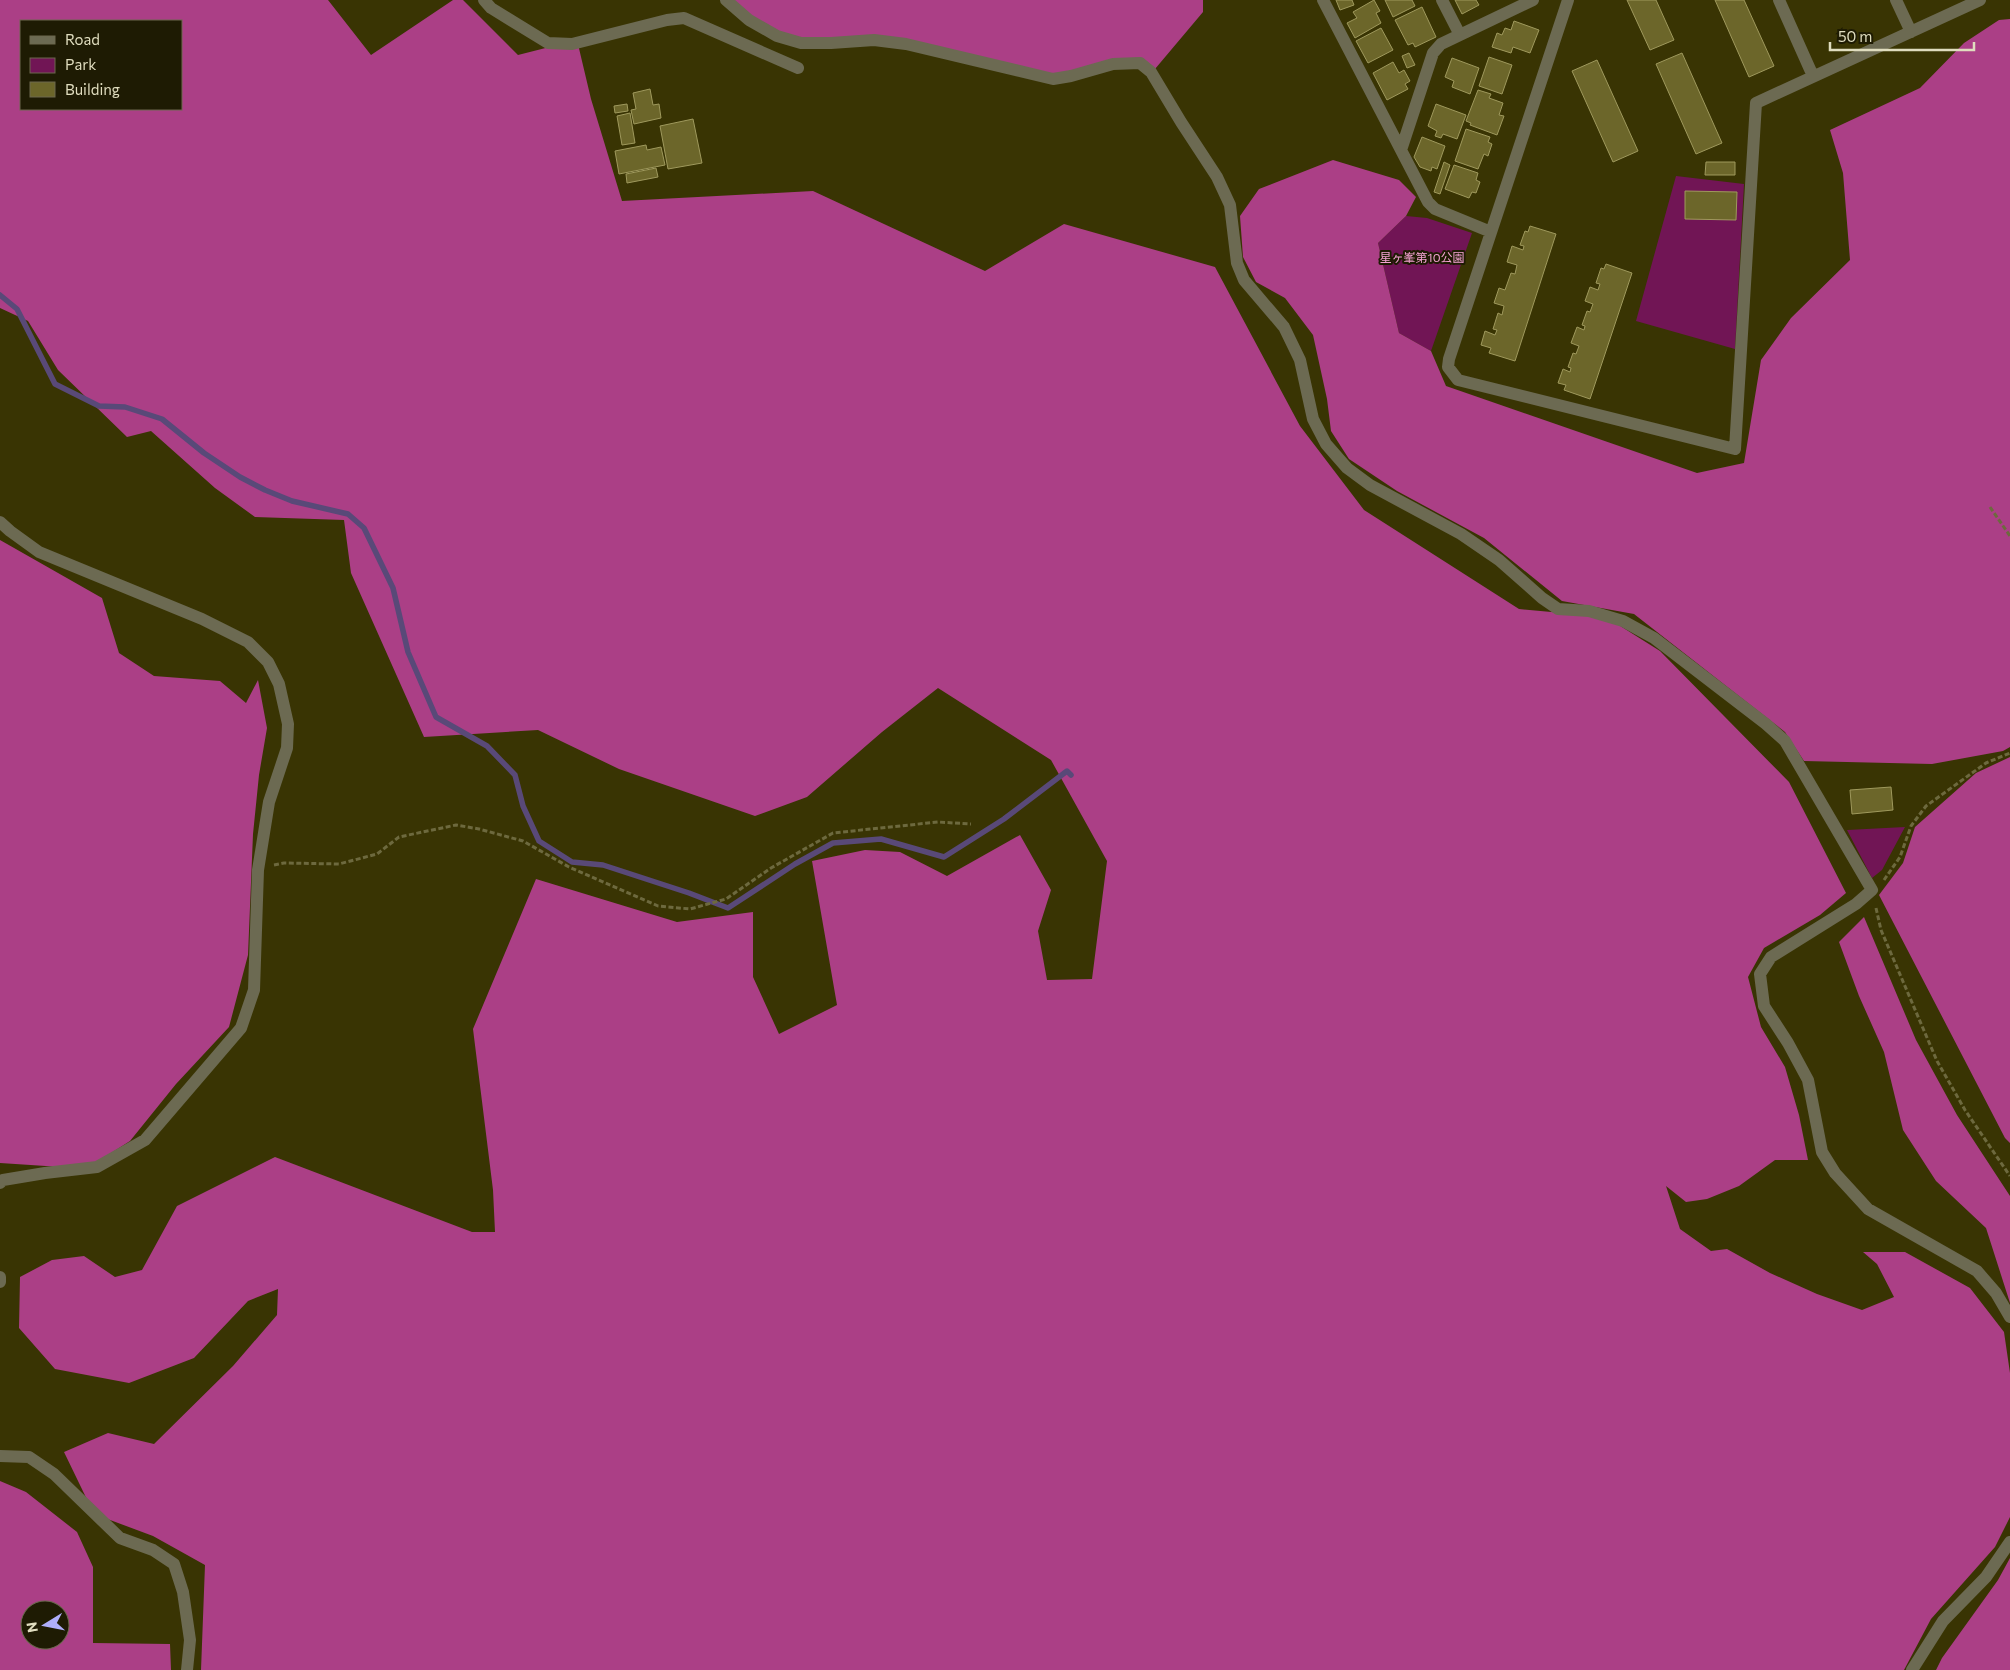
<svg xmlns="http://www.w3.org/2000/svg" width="2010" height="1670" viewBox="0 0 2010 1670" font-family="Commissioner,'Noto Sans JP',sans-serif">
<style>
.green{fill:#711555}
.forest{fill:#ab3f86;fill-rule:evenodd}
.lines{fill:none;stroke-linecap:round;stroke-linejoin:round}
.stream{stroke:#594978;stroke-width:5.5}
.building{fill:#6c662a;stroke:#9f995d}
.path{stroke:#6d693e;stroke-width:3;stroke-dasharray:5 2.5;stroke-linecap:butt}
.minor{stroke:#6c6a52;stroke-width:12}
.labels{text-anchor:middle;stroke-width:4;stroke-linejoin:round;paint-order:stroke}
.park-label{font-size:12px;fill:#f4a2d3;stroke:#1e1b03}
</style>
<rect width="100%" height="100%" fill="#393403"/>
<!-- green -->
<path class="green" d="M1676,176L1744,184L1735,349L1636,321Z
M1406,216L1427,218L1472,233L1431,351L1399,333L1378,243Z
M1905,827L1882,870L1872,878L1847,830Z"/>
<!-- forest -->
<path class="forest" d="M0,0H328L371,55L453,0H463L518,55L577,40L591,99L622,201L813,191L985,271L1064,224L1215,267L1300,426L1364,510L1519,609L1606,617L1660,651L1789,782L1846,893L1820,915L1764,948L1748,977L1761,1027L1785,1067L1799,1115L1808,1160H1775L1739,1186L1707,1199L1686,1202L1666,1186L1680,1229L1711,1251L1727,1249L1770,1273L1817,1294L1862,1310L1894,1297L1877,1264L1863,1252H1905L1970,1288L2004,1332L2010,1373V1517L1995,1547L1931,1619L1904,1670H201L205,1565L153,1536L94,1514L64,1452L108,1433L154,1444L233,1366L277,1315L278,1289L248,1301L194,1358L129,1383L55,1369L19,1328L20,1277L52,1260L84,1256L115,1277L142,1270L177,1206L275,1157L472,1232H495L493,1190L473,1029L536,879L677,922L753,912V977L779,1034L837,1005L812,861L865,850L900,852L947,876L1020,835L1051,890L1038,931L1047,980L1092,979L1107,861L1051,760L938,688L882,732L807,797L755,816L619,769L538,730L424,737L351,573L344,520L255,517L215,488L151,431L127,437L58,370L28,321L0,308ZM21,21H181V109H21Z
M729,0H1203V12L1155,69L1116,62L1045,82L897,45L777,36Z
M2010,19V747L2003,751L1932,764L1804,761L1785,732L1634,614L1562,601L1484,538L1397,491L1349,459L1331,431L1327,399L1313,335L1285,298L1256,282L1243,257L1240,216L1259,189L1333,160L1399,180L1416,197L1406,216L1378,243L1399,333L1431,351L1446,386L1697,473L1744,463L1761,360L1791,318L1850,260L1843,173L1830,130L1920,88L1964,43L1999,20Z
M0,540L102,598L119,653L154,676L220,681L246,703L258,680L267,728L259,775L253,834L248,955L229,1027L176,1084L130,1141L97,1162L61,1167L0,1163Z
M2010,757V1143L2005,1138L1879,895L1903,863L1915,827L1976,773Z
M1864,917L1916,1040L1957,1115L2010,1196V1303L1986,1228L1936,1181L1903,1130L1884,1052L1859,996L1839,942Z
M0,1481L26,1492L77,1532L93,1567V1643L170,1644L171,1670H0ZM30,1610H60V1640H30Z
M2010,1558V1670H1936L1942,1658L1998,1580Z"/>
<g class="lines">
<!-- stream -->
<path class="stream" d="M0,295L17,309L55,384L99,406L125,407L162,419L204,453L240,477L265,490L292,501L348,514L364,528L393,588L408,652L436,717L487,746L515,775L523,806L539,841L572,862L603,865L689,893L728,908L795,864L833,843L881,839L944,857L1004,819L1067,771L1071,775"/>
</g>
<!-- building -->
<path class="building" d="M1336,0H1352L1354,5L1340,10Z
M1374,0L1380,11L1376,13L1381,23L1355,38L1347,23L1357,18L1353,12Z
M1385,0H1412L1415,6L1393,17Z
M1455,0H1476L1479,5L1462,14Z
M1627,0H1656L1674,40L1650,50Z
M1715,0H1744L1774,66L1749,77Z
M1422,7L1436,37L1415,47L1413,43L1408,45L1395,20Z
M1514,21L1539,30L1530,53L1513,47L1511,53L1492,47L1497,33L1502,35L1505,28L1511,30Z
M1381,28L1393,50L1368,63L1356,41Z
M1409,53L1415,65L1407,68L1402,56Z
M1682,53L1722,143L1696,154L1656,64Z
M1489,57L1512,65L1502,94L1479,86Z
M1452,58L1479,68L1470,94L1452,87L1454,81L1445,77Z
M1597,60L1638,151L1613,162L1572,71Z
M1393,62L1399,73L1404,70L1410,81L1405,84L1408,89L1387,100L1373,73Z
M650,89L653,105L659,104L661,118L634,124L631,110L636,109L633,93Z
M1478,90L1491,94L1489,98L1503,103L1499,115L1504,116L1497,135L1470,125L1471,123L1466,121Z
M627,104L628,111L615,113L614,106Z
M1436,104L1466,115L1457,139L1443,134L1441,138L1435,136L1437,131L1428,126Z
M630,113L635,143L622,145L617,116Z
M693,119L702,163L668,169L660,126Z
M1466,129L1490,137L1488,142L1492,144L1488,156L1484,154L1478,169L1455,161Z
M1422,137L1445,146L1437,169L1432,167L1431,171L1420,167L1414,157Z
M646,145L647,150L661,147L665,165L619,174L615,151Z
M1444,162L1450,165L1440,194L1434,192Z
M1706,162H1735V175H1705Z
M1454,165L1478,173L1476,180L1480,182L1476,193L1472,192L1469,198L1445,189Z
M656,168L658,177L627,183L626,174Z
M1685,191L1737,192L1736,220L1685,219Z
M1530,226L1556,234L1515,361L1489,353L1491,348L1481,345L1485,331L1495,335L1497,330L1493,329L1498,313L1502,315L1504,306L1494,303L1499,288L1505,290L1511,273L1515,274L1517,265L1507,262L1512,246L1523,250L1524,246L1520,245L1525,231L1528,232Z
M1606,264L1632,273L1590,399L1564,390L1566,385L1558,383L1563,369L1570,372L1571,368L1568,367L1573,353L1576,354L1579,346L1571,343L1577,327L1584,330L1585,326L1582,325L1587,311L1590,312L1593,304L1585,301L1590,287L1598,290L1600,284L1596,283L1601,268L1604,269Z
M1891,787L1893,810L1852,814L1850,790Z"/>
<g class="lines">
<!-- path -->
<path class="path" d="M1990,507L2010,536
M274,865L284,863L339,864L377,854L399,837L456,825L479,829L523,841L569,867L658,906L690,909L726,899L771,868L833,833L938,822L971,824
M1884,880L1900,857L1911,826L1926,806L1986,763L2010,753
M1876,908L1881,930L1937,1061L1965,1110L2010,1176"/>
<!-- minor -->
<path class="minor" d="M484,0L491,8L548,43L572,44L667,20L684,18L798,68
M726,0L749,20L777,36L801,43H831L874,40L906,44L1053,79L1071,76L1113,64L1140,63L1151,72L1181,122L1217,177L1230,205L1237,263L1244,280L1284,327L1300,360L1313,419L1326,444L1347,468L1370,485L1461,534L1499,560L1542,598L1558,609L1589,611L1623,621L1654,638L1766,724L1785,741L1872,890L1856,904L1771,957L1760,974L1764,1006L1788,1043L1808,1080L1822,1152L1835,1173L1868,1209L1977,1271L1996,1293L2010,1317
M1323,0L1428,202L1435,209L1491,232
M1442,0L1460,35
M1568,0L1449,359L1448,367L1458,380L1735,449L1756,103L1980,0
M1779,0L1813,76
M1896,0L1911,32
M1401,150L1433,53L1441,44L1533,0
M0,522L10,531L39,552L202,619L248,642L268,662L279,684L288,724L287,748L269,802L258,870L254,990L241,1028L145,1140L97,1167L45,1173L3,1180L0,1183
M0,1277V1282
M0,1456L29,1457L54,1474L120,1538L153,1550L174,1564L183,1592L190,1640L187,1670
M1912,1670L1943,1621L1986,1577L2010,1542"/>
</g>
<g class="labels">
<!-- park labels -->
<g class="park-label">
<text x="1422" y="262">星ヶ峯第10公園</text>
</g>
</g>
<!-- legend -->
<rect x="20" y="20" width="162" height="90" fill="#1e1b03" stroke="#6c694e"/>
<rect x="30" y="36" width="25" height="8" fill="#6c6a52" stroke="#6c694e"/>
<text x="65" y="45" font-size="15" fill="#e0ddbf">Road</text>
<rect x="30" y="58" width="25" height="15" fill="#711555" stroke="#6c694e"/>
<text x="65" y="70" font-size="15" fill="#e0ddbf">Park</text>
<rect x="30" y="82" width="25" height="15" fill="#6c662a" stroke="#6c694e"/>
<text x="65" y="95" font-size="15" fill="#e0ddbf">Building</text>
<!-- north arrow -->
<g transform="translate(45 1625) rotate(260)"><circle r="24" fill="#1e1b03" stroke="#6c694e"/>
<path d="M0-4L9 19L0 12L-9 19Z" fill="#aeaefa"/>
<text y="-8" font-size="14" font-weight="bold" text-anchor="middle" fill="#e0ddbf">N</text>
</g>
<!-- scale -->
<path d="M1830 42v8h144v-8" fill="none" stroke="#e0ddbf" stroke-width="2.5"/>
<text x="1838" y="42" font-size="15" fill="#e0ddbf" stroke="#1e1b03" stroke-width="4" paint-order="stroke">50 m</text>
</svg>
